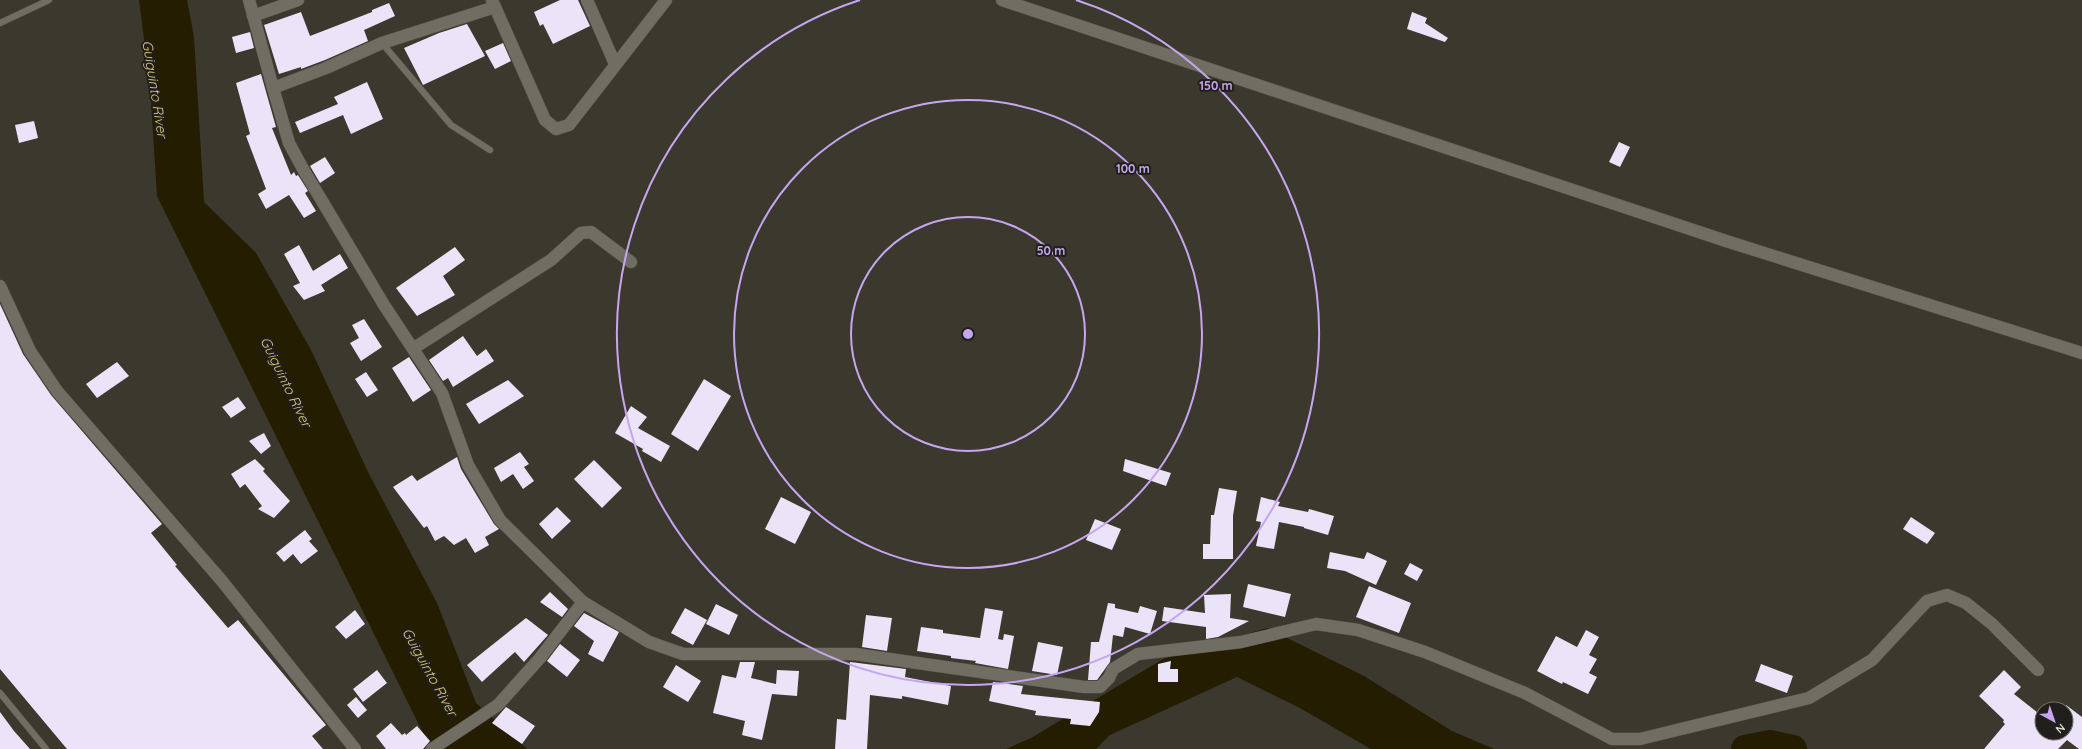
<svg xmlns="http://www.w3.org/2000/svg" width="2082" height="749" viewBox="0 0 2082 749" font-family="Quicksand,sans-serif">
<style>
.water{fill:#241d02}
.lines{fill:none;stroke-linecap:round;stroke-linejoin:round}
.river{stroke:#241d02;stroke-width:28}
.building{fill:#ebe3f8}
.lane-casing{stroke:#59564e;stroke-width:7}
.street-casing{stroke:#59564e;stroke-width:13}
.secondary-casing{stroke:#59564e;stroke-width:13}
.lane{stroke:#706d63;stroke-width:6}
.street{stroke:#706d63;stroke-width:12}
.secondary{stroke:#706d63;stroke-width:12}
.ring{fill:none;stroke:#c6a6f0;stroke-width:2}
.labels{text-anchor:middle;stroke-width:4;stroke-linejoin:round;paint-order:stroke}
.water-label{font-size:14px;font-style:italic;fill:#e0c879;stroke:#201f1b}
.centre{fill:#c6a6f0;stroke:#201f1b;stroke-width:2}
.ring-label{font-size:12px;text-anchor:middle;font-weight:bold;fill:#c6a6f0;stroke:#201f1b;stroke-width:4;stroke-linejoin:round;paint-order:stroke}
</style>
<rect width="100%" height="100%" fill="#3b382e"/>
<!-- water -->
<path class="water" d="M139,0H187L194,37L204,202L256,253L311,350L368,472L437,603L476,703L527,749H431L157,196L150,86Z
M1267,628L1364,676L1452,731L1494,749H1371L1298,707L1237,677L1110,735L1096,749H1006L1031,738L1163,659Z"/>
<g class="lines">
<!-- river -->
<path class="river" d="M1745,749L1770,744L1793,749"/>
</g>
<!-- building -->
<path class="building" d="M560,0H578L590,26L553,44L543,24L540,26L534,12Z
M389,3L395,16L364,30L368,41L325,60L301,69V67L279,74L264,25L301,12L310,36L372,12V10Z
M1412,12L1427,18L1425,23L1448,38L1445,42L1407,29Z
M467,24L485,56L423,85L404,48L439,33Z
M250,32L254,48L236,53L232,37Z
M503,43L511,61L495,69L485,51Z
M261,74L276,127L272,128L278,143L291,175L294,172L296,176L298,175L308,191L305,193L316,211L304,218L289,195L266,209L258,194L266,189L246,136L250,134L236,83Z
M367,82L383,119L351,134L343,115L300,133L295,122L338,104L334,97Z
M34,121L38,138L19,143L15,125Z
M1619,142L1630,147L1620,167L1609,162Z
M325,157L335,173L320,183L310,166Z
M299,245L313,271L340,254L348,268L321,285L325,291L304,300L293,286L300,283L284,254Z
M455,247L465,260L443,276L455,295L417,316L396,288Z
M0,304L23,354L51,395L162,524L151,533L177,565L175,566L228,628L238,620L326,725L312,736L323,749H67L0,669Z
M364,319L382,347L361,361L350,343L359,338L352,325Z
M463,336L477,356L486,349L494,361L453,387L448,378L443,381L429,360Z
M409,357L431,390L413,402L392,368Z
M117,362L129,376L97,398L86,384Z
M366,372L378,390L367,397L355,379Z
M704,379L731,396L698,451L671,434Z
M508,380L524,396L479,424L466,404Z
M238,397L246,408L231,418L222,407Z
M631,406L647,417L638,428L670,446L661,462L642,451L643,449L615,433Z
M264,433L271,446L261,454L249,441Z
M520,452L529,464L524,467L534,481L523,489L513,474L501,482L494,468Z
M457,457L461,469L494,524L499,529L485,537L489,545L475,553L466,538L454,545L444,536L435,541L427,526L424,528L393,487L412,475L417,481Z
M255,459L265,469L263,471L290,501L274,518L258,509L262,506L245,484L240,488L231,474Z
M1125,459L1171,473L1166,486L1123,471Z
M594,460L622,488L602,508L574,479Z
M1219,488L1237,491L1233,516V559H1203V544H1210L1211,515H1214Z
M781,497L811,512L795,544L765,529Z
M1261,497L1280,502L1278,506L1308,512L1309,509L1334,516L1328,535L1304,528V527L1279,522L1274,549L1256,546L1261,522L1256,521Z
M557,507L571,521L552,539L539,524Z
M1911,517L1935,533L1927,544L1903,529Z
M1095,519L1121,529L1112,550L1086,540Z
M305,530L312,539L309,541L318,551L301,564L293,554L284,562L276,553Z
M1330,552L1364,559L1367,552L1387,561L1376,585L1345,571L1327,568Z
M1410,563L1423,570L1417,581L1404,574Z
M1248,584L1291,594L1285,617L1243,607Z
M1369,586L1411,603L1399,633L1356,617Z
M550,592L568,609L562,617L540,602Z
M1231,594L1230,618L1249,621L1218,637L1206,639V627L1162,621L1164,607L1205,613L1204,595Z
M1108,603L1115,604V608L1138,613L1140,606L1157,611L1150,634L1125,627L1123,637L1113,635L1110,662L1097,680H1088L1091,642H1099Z
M716,604L738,615L729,635L706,624Z
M685,608L707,620L693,645L671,633Z
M985,608L1003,611L998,639L1003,640L1004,634L1014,636L1008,669L975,663L976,661L951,658V656L917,651L921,627L943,630V633L980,638Z
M355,610L365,624L346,639L335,627Z
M584,613L619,632L603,662L588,654L594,641L574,626Z
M866,615L892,618L887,651L862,647Z
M526,618L548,635L524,662L515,652L482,682L467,665Z
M1586,630L1599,637L1589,655L1597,659L1589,673L1597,677L1588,694L1563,682L1562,684L1537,671L1556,636L1577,647Z
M1038,642L1063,647L1057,675L1032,671Z
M560,644L580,660L567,677L547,661Z
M1171,661L1170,669H1178V682H1158V664Z
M740,662H755L751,678L776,684L777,670L799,671L797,696L772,694L762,740L742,735L745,721L713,713L722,675L736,678Z
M850,662L906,669L905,677L951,686L948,705L902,696V699L870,695L867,749H835L837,719L846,720Z
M1761,664L1793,676L1787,693L1755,681Z
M676,665L701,681L688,702L663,687Z
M377,670L387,683L363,702L353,689Z
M2004,670L2021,687L2014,694L2042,716V733H2066V705L2082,717V749H2079L2067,740L2058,749H1984L2005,724L2003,722L2004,720L1979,696Z
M993,682L1023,686L1021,694L1100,702L1099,712L1090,726L1070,724L1071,719L1035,715L1036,711L989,701Z
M356,697L367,710L358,718L347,705Z
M506,707L535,726L522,744L492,723Z
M0,712L14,731L30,749H0Z
M391,723L402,735L405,733L406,735L417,726L430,741L423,749H386L376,736Z"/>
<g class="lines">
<!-- lane casing -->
<g class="lane-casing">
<path id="lane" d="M0,23L49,0
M382,43L451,125L490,150
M0,693L46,749"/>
</g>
<!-- street casing -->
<g class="street-casing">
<path id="street" d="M587,0L615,64
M1002,0L1726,241L2082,353
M495,7L545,120L556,129L569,125L666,0
M253,16L298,0
M273,88L289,143L303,169L384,305L442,393L468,465L500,520L583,602L540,658L498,705L432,749
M414,348L551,260L581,233L591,232L631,262
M583,602L649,642L683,654H855L1084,687H1100L1109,678L1113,669L1138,654L1241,642L1316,624L1358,630L1425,652L1525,693L1612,739H1640L1809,698L1872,660L1927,601L1947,595L1966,603L1992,624L2038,670"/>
</g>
<!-- secondary casing -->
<g class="secondary-casing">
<path id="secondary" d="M249,0L273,88L326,68L382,43L495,7L492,0
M0,286L30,351L57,391L222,581L355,749"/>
</g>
<!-- lane -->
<use href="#lane" class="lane"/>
<!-- street -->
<use href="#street" class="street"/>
<!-- secondary -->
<use href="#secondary" class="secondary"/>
</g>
<!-- distance rings -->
<g class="ring">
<circle cx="968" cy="334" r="117"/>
<circle cx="968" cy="334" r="234"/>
<path d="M1076 0A351 351 0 1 1 860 0"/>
</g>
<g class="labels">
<!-- water labels -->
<g class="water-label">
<text transform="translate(155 89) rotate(81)" y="5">Guiguinto River</text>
<text transform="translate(286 382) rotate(64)" y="5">Guiguinto River</text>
<text transform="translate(430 672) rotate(61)" y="5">Guiguinto River</text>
</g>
</g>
<circle cx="968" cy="334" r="6" class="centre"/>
<g class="ring-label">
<text x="1216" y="90">150 m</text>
<text x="1133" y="173">100 m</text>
<text x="1051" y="255">50 m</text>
</g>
<!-- north arrow -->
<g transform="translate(2054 721) rotate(140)"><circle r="19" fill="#201f1b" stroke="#6f6d69"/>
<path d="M0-3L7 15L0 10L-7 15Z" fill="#c6a6f0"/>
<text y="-6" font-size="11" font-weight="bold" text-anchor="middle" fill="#e5e3dd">N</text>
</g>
</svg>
